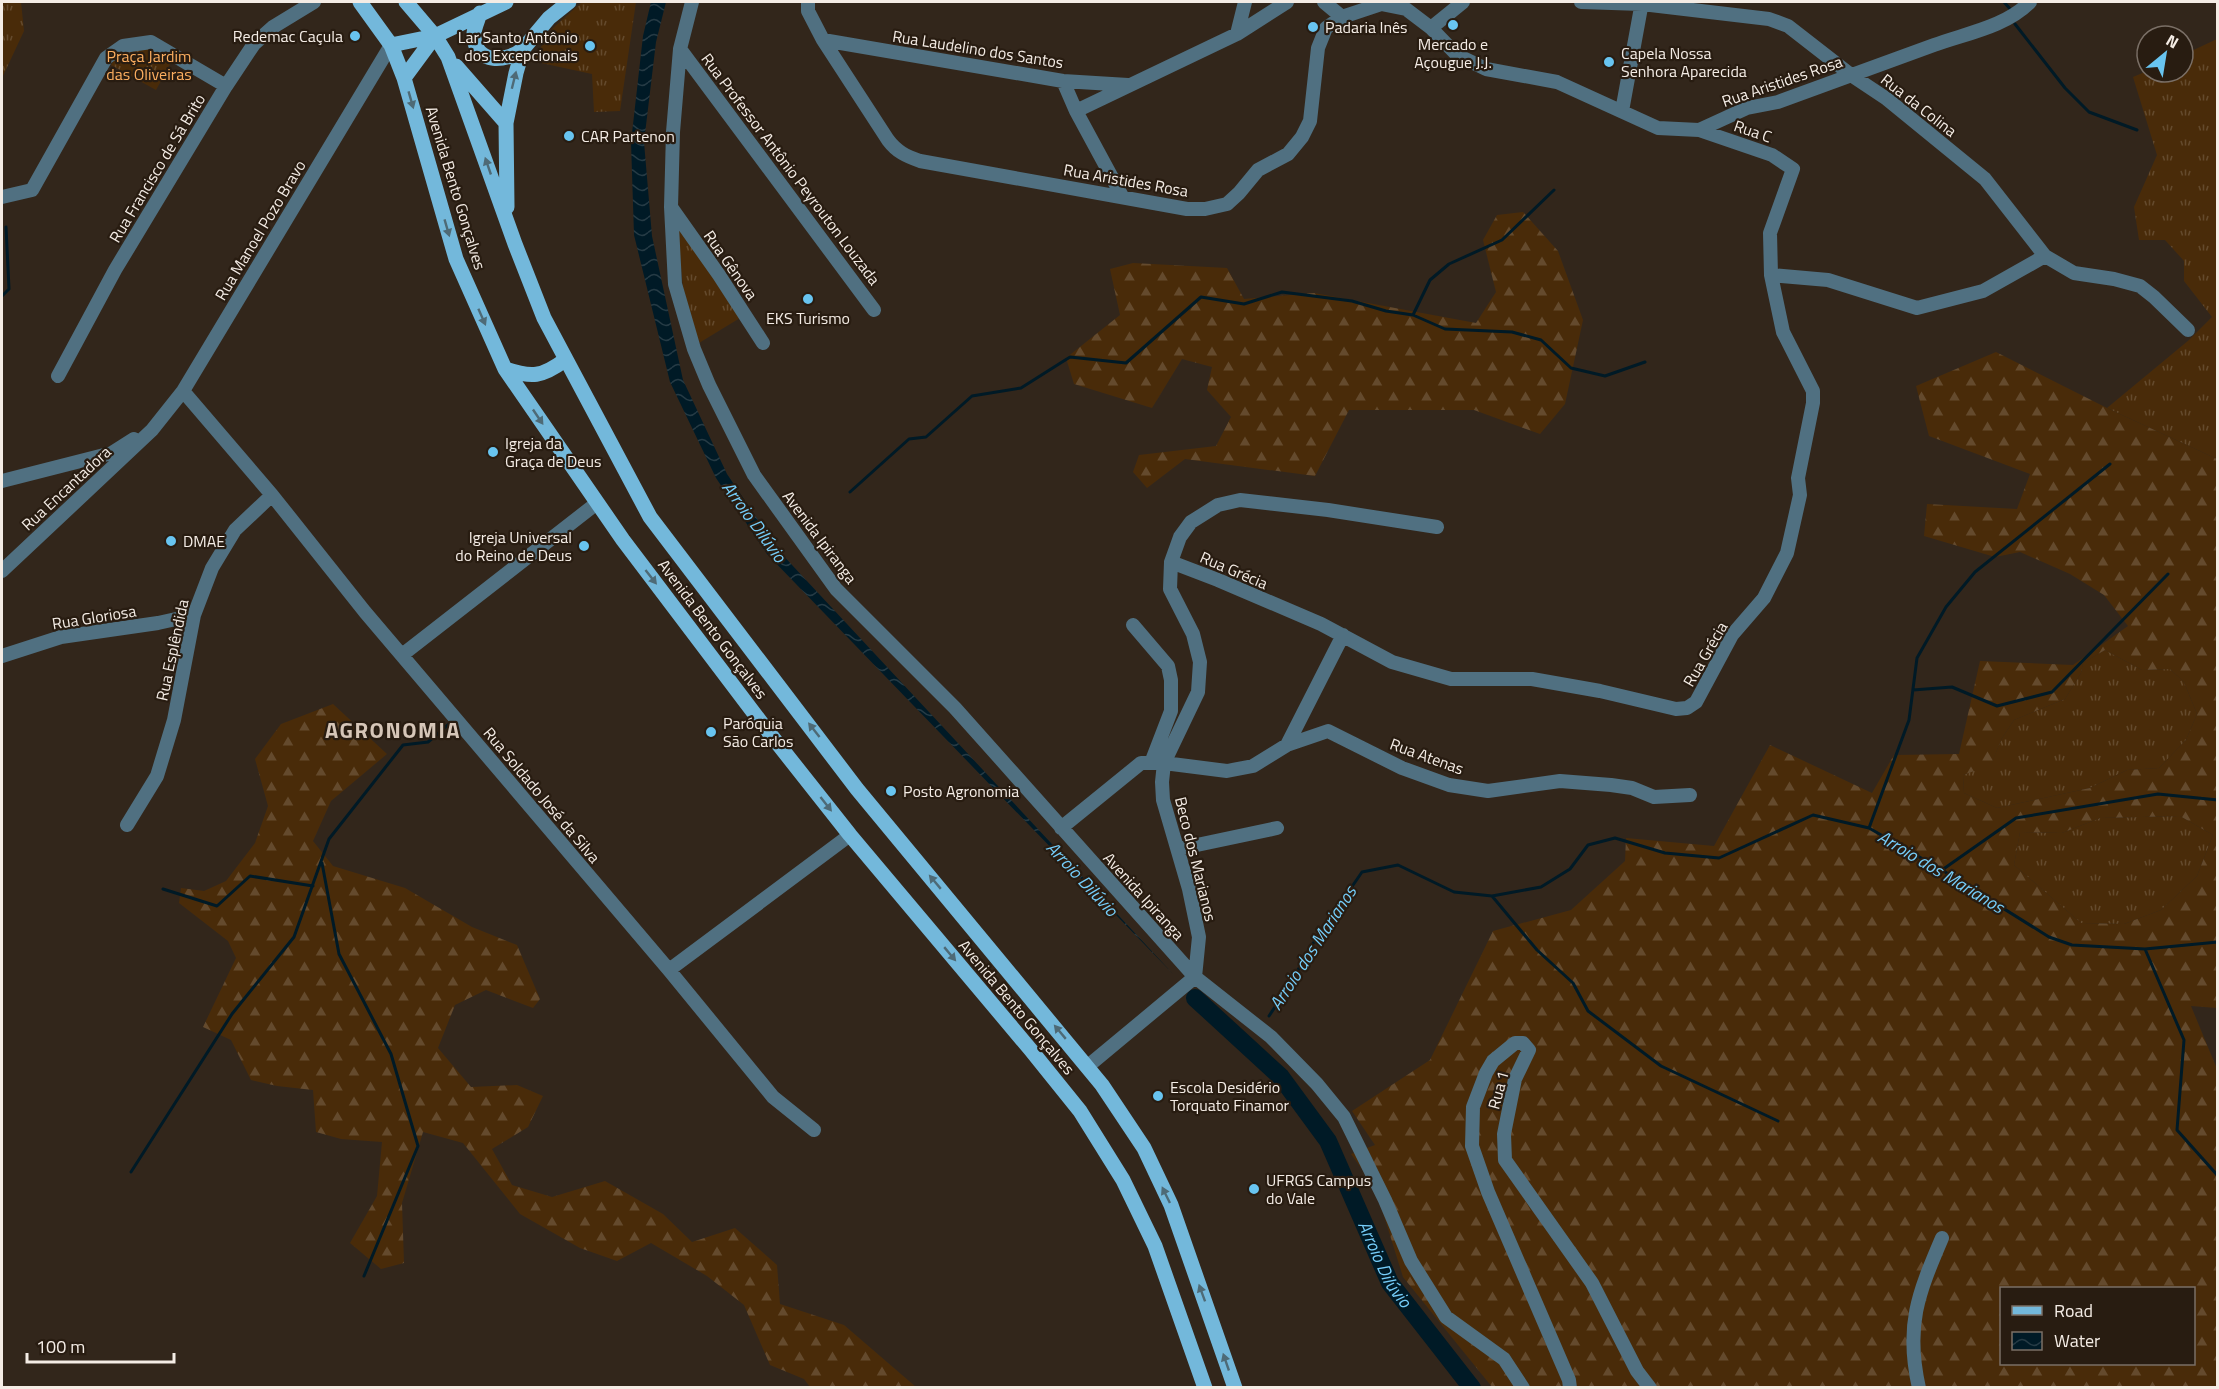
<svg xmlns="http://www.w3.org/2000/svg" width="2219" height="1389" viewBox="0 0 2219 1389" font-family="'Titillium Web',sans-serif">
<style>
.grass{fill:url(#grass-tufts)}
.forest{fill:url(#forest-firs);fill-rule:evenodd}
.water{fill:url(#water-waves)}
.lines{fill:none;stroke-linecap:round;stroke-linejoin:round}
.stream{stroke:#001a26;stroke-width:3}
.river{stroke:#001a26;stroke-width:18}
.minor{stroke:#507081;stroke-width:14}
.major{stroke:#73b8db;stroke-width:15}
.oneway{fill:#4e6a76}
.poi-dot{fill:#68c4f0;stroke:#281c11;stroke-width:2}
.labels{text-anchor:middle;stroke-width:4.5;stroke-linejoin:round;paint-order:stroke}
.poi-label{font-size:16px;fill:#f4ece5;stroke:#281c11;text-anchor:start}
.street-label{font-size:16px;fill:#f4ece5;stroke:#281c11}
.park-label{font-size:16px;fill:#fcae60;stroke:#281c11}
.water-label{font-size:18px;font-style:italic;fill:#75cdf9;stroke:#281c11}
.district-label{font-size:22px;font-weight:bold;letter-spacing:1.5px;fill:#d6c6b8;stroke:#281c11}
</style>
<defs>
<pattern id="grass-tufts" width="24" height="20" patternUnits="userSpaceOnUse" patternTransform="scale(1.5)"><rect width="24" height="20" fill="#492b09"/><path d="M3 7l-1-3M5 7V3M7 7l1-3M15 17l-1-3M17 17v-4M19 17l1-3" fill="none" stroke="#644a2d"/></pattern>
<pattern id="forest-firs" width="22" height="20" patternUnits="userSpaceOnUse" patternTransform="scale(1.5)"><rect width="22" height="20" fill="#492b09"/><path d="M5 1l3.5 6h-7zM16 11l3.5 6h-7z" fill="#644a2d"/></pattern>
<pattern id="water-waves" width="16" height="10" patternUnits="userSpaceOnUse" patternTransform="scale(1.5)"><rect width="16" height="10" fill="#001a26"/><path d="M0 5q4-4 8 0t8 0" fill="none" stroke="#263b45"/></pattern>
</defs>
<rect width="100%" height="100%" fill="#32261b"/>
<!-- grass -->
<path class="grass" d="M2,2H21L24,31L2,78Z
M582,2H636L620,111L594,112L592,74L532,61L553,28Z
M2217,39V459L2107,408L2189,340L2212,317L2184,281V261L2165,240H2139L2134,207L2157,155L2133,77L2147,71L2183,72V55Z
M155,47L174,57L156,90L111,65L117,55Z
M677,224L740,318L699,343L683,287Z
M2105,650L2142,670L2170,669L2184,682L2197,714L2186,740L2159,768L2127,770L2090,788L1997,808L1964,793L1963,775L1991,764L2002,738L2014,720L2065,699L2081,673L2083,663Z
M2180,816L2213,835L2197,876L2161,910L2124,924L2081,923L2014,865L2020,832L2062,833L2100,818Z"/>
<!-- forest -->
<path class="forest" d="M1523,212L1558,251L1583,320L1565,404L1540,434L1474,410H1349L1315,476L1185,459L1147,488L1133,472L1139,455L1216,446L1231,417L1207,390L1212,367L1182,359L1152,408L1074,384L1066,358L1120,315L1110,269L1133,263L1227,268L1244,299L1314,293L1476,323L1496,292L1483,240L1497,215Z
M1996,352L2107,408L2217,459V1008L2191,1006L2217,1069V1387H1492L1403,1277L1375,1187L1351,1154L1375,1145L1352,1111L1430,1060L1493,931L1571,910L1625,861L1626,838L1714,846L1770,745L1872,793L1894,755L1959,754L1980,661L2073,665L2128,626L2104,595L2070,574L2020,552L1995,557L1924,536L1927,504L2017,509L2030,474L1929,436L1916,386ZM2105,650L2142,670L2170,669L2184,682L2197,714L2186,740L2159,768L2127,770L2090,788L1997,808L1964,793L1963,775L1991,765L2002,738L2014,720L2065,699L2081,673L2083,663ZM2180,816L2213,835L2197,876L2161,910L2124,924L2081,923L2014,865L2020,832L2062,833L2100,818ZM2002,1288H2194V1364H2002Z
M333,704L387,754L331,801L313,841L333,866L405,888L472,927L517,945L540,999L533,1008L486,990L455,1005L438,1048L471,1087L517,1085L543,1096L528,1127L492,1149L512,1185L552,1197L605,1181L663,1214L692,1242L735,1228L777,1265L780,1304L844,1325L916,1387H810L804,1379L770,1365L744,1305L707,1276L651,1243L617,1261L580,1248L520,1214L463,1143L423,1132L402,1203L404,1263L381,1269L350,1243L377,1196L382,1142L341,1139L316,1132L313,1090L277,1086L251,1080L231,1040L203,1027L236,958L228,941L179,903L181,888L204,891L226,881L255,843L268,806L255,759L281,724Z"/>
<!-- water -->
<path class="water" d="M651,2H666L656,42L644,142L652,236L683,380L727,474L779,551L1174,975L767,554L716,478L670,382L634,235L631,142L643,36Z"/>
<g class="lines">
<!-- stream -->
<path class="stream" d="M2004,2L2011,10
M2015,24L2065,88L2089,112L2137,130
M2,296L9,289L6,227
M1413,315L1430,280L1449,264L1502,240L1554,190
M850,492L909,439L926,437L972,396L1021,388L1070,357L1126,363L1201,297L1244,304L1282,292L1352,301L1386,311L1413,315L1445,329L1512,332L1541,340L1571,368L1605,376L1645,362
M1913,690L1952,687L1997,706L2052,692L2168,574
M1869,828L1909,720L1917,658L1946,607L1975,572L2110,464
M322,863L339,954L391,1054L418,1146L364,1276
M1942,870L2016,818L2158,794L2218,800
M163,889L217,906L250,876L313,886
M1492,896L1537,950L1573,983L1588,1011L1661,1066L1778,1121
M2145,949L2184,1040L2177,1130L2218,1176
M1269,1016L1289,986L1312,945L1362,872L1398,865L1454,892L1492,896L1541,887L1570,869L1588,845L1615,838L1665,853L1719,858L1813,815L1869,828L1942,870L2049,937L2072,945L2145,949L2218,942
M131,1172L232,1014L294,937L329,839L403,745L428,742L449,724"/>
<!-- river -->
<path class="river" id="s1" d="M1195,998L1281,1077L1328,1141L1390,1283L1472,1388"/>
<!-- minor -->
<path class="minor" d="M692,2L680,49L673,132L671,207L675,284L694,349L709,385L754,475L836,589L955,708L1195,977L1271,1037L1317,1084L1344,1117L1385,1200L1411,1261L1446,1317L1504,1359L1523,1388
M808,2V11L823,40L888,140C897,152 906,156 920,161L1187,209H1205L1227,204L1239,193L1258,170L1288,154L1302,137L1310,121L1318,48L1326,28L1342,17L1381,4L1406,9L1431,28L1457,55L1486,69L1557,82L1658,128L1699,130L1747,108L1778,102C1830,83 1882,64 1934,45C1967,33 2005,27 2030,2
M1324,2L1342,17
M1581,2L1642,4L1769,19L1788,26L1851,75L1887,99L1985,179L2045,256L2074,273L2114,279L2140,286L2154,297L2188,330
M1431,28L1463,2
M1237,34L1245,2
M823,40L1063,81L1128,85
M680,49L874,310
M1063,81L1076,111L1122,196
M1076,111L1237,34L1287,2
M1622,111L1642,2
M2,197L32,190L106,58L123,46L151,42L226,86
M671,207L719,275L763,343
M1771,275L1828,280L1917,308L1983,291L2045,256
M58,376L115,270L226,86L254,44L273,27L314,2
M183,391L272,495L365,612L669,970L773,1097L814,1130
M2,481L112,453L134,439
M1171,562L1218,580L1321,624L1392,662L1451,679H1532L1600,691L1676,709L1687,708L1696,702L1732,635L1764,598L1787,553L1800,495L1798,478L1813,403V391L1783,332L1771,275L1770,233L1793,169L1772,155L1699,130
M2,571L152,430L183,391L391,45
M1133,625L1168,666L1171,680V711L1151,763
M402,655L597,503
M2,656L61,637L158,623L194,615
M1287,745L1343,635
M127,825L157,776L174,720L194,615L212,568L235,530L272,495
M1061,828L1141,763H1164L1227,771L1253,766L1287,745L1328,731L1402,768L1449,785L1488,791L1560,781L1611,785L1632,788L1654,797L1690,795
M1178,849L1277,828
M669,970L850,835
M1088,1066L1195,977L1199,937L1189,889L1163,800L1162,782L1164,763L1198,692L1200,662L1193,634L1170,589L1171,562L1180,537L1191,522L1218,505L1240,500L1328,510L1437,527
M1570,1388L1569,1380L1488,1192L1472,1146L1473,1107L1486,1073L1493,1061L1515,1043H1523L1529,1050L1515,1079L1504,1134L1505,1160L1592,1283L1637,1371L1650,1388
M1919,1388C1905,1326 1918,1294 1942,1238"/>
<!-- major -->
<path class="major" d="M360,2L391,45L404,78L456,259L505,369L623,540L763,725L850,835L1030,1049L1080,1111L1123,1180L1155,1246L1205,1388
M406,2L435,36L448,57L515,244L544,318L650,517L857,789L1102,1085L1144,1148L1171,1205L1235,1388
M480,13C478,21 473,29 474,37C476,65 507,62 523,49
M391,45L435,36L506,2
M456,66L506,123
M404,78L435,36
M507,207L506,123L516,73L523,49L549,18L569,2
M505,369C532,378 542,377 565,360"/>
</g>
<!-- one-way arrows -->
<defs><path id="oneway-solid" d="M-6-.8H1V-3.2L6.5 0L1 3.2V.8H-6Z" transform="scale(1.5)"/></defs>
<g class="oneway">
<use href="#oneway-solid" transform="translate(514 80) rotate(-76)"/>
<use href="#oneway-solid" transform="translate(411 100) rotate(74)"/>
<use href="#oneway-solid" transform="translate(488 166) rotate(-109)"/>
<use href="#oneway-solid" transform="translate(447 228) rotate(74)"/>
<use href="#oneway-solid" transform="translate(482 317) rotate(66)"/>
<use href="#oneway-solid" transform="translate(538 417) rotate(56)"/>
<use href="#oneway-solid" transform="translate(651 577) rotate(52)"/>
<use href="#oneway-solid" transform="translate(814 730) rotate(-128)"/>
<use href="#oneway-solid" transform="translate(826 804) rotate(52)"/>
<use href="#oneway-solid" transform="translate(935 882) rotate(-130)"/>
<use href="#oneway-solid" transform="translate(950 954) rotate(50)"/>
<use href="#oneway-solid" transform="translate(1060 1032) rotate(-130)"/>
<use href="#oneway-solid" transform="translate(1166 1195) rotate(-116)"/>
<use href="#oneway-solid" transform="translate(1202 1293) rotate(-110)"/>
<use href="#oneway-solid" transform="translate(1226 1362) rotate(-109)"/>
</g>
<!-- markers -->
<g class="poi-dot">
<circle cx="1453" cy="25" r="6"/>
<circle cx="1313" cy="27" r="6"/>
<circle cx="355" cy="36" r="6"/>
<circle cx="590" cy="46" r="6"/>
<circle cx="1609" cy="62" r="6"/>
<circle cx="569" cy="136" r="6"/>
<circle cx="808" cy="299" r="6"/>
<circle cx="493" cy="452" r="6"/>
<circle cx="171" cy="541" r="6"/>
<circle cx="584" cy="546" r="6"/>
<circle cx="711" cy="732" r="6"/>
<circle cx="891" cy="791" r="6"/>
<circle cx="1158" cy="1096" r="6"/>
<circle cx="1254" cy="1189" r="6"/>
</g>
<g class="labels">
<!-- poi labels -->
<g class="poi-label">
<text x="1325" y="33">Padaria Inês</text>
<text x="343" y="42" text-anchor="end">Redemac Caçula</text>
<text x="578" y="43" text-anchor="end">Lar Santo Antônio<tspan x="578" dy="18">dos Excepcionais</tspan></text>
<text x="1453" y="50" text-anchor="middle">Mercado e<tspan x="1453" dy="18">Açougue J.J.</tspan></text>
<text x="1621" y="59">Capela Nossa<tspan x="1621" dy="18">Senhora Aparecida</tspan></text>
<text x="581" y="142">CAR Partenon</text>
<text x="808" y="324" text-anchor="middle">EKS Turismo</text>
<text x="505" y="449">Igreja da<tspan x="505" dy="18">Graça de Deus</tspan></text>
<text x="572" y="543" text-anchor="end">Igreja Universal<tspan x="572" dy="18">do Reino de Deus</tspan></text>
<text x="183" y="547">DMAE</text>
<text x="723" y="729">Paróquia<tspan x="723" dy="18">São Carlos</tspan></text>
<text x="903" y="797">Posto Agronomia</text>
<text x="1170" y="1093">Escola Desidério<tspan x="1170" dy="18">Torquato Finamor</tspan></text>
<text x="1266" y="1186">UFRGS Campus<tspan x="1266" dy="18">do Vale</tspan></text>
</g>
<!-- street labels -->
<g class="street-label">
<text transform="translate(978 49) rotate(9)" y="6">Rua Laudelino dos Santos</text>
<text transform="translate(1782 81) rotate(-19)" y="6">Rua Aristides Rosa</text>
<text transform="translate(1919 105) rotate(38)" y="6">Rua da Colina</text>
<text transform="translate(1753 131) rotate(19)" y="6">Rua C</text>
<text transform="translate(157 168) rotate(-59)" y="6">Rua Francisco de Sá Brito</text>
<text transform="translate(791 169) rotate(53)" y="6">Rua Professor Antônio Peyrouton Louzada</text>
<text transform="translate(1126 180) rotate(10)" y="6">Rua Aristides Rosa</text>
<text transform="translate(456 188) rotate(73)" y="6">Avenida Bento Gonçalves</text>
<text transform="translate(260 230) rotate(-59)" y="6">Rua Manoel Pozo Bravo</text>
<text transform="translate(731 265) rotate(55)" y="6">Rua Gênova</text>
<text transform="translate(66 488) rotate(-43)" y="6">Rua Encantadora</text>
<text transform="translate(820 537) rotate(53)" y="6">Avenida Ipiranga</text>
<text transform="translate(1234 570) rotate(23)" y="6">Rua Grécia</text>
<text transform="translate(94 617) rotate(-9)" y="6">Rua Gloriosa</text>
<text transform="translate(713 629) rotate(53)" y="6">Avenida Bento Gonçalves</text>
<text transform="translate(172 650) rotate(-78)" y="6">Rua Esplêndida</text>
<text transform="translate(1705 654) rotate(-60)" y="6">Rua Grécia</text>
<text transform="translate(1427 756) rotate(20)" y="6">Rua Atenas</text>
<text transform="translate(542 795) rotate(50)" y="6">Rua Soldado José da Silva</text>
<text transform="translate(1196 859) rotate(76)" y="6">Beco dos Marianos</text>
<text transform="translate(1144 896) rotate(48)" y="6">Avenida Ipiranga</text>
<text transform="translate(1017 1007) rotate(50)" y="6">Avenida Bento Gonçalves</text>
<text transform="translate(1498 1090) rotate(-75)" y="6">Rua 1</text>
</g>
<!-- park labels -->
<g class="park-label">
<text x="149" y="62">Praça Jardim<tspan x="149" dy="18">das Oliveiras</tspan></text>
</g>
<!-- water labels -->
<g class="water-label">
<text transform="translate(754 522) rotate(54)" y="6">Arroio Dilúvio</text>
<text transform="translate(1941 872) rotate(31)" y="6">Arroio dos Marianos</text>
<text transform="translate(1082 879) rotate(47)" y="6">Arroio Dilúvio</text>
<text transform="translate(1313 948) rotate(-57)" y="6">Arroio dos Marianos</text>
<text dy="6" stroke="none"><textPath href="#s1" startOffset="332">Arroio Dilúvio</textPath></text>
</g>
<!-- district labels -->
<g class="district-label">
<text x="393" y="738">AGRONOMIA</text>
</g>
</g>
<!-- border -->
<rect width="2219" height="1389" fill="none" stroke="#f4ece5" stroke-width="6"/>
<!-- legend -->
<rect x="2000" y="1287" width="195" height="78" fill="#281c11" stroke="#7a6f66" stroke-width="1.5"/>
<rect x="2012" y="1306" width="30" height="9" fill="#73b8db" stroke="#7a6f66" stroke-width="1.5"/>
<text x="2054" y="1317" font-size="18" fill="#f4ece5">Road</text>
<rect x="2012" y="1332" width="30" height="18" fill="url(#water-waves)" stroke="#7a6f66" stroke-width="1.5"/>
<text x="2054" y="1347" font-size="18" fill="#f4ece5">Water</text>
<!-- north arrow -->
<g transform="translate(2165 54) rotate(30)"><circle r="28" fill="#281c11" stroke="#7a6f66" stroke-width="1.5"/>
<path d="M0-4.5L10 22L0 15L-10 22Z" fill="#68c4f0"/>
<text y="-9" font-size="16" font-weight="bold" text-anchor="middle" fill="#f4ece5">N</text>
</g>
<!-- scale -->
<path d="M27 1353v9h147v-9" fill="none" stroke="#f4ece5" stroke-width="3"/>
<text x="36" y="1353" font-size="18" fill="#f4ece5" stroke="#281c11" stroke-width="4.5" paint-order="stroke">100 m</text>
</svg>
